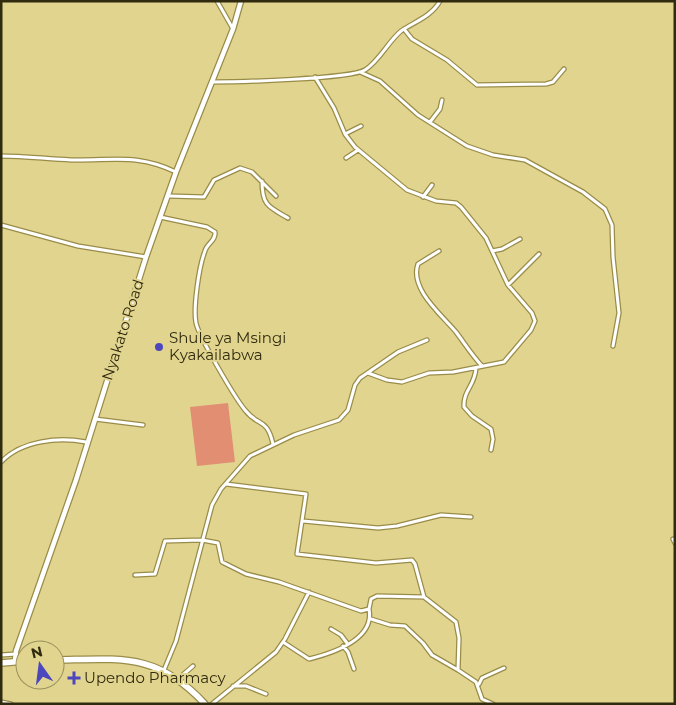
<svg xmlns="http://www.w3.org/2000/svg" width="676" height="705" viewBox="0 0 676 705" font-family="Montserrat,sans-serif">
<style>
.green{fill:#e18e72}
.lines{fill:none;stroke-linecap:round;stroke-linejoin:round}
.street-casing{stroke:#998c49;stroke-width:5.5}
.secondary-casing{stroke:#998c49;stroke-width:7}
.highway-casing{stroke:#998c49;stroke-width:8}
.street{stroke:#fff;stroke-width:3}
.secondary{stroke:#fff;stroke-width:4.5}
.highway{stroke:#fff;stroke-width:5.5}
.poi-dot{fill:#4c47bd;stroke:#e1d48f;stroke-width:2}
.labels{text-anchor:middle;stroke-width:4;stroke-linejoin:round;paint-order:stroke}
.street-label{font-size:15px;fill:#302b0f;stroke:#e1d48f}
.poi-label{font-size:15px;fill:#302b0f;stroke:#e1d48f;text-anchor:start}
</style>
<rect width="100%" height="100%" fill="#e1d48f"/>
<!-- green -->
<path class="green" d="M228,403L235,462L197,466L190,407Z"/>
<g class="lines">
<!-- street casing -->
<g class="street-casing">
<path id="street" d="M217,1L233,29
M404,29L412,39L447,60L477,85L546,84L553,82L564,69
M360,72L380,81L418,115L467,146L493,155L525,160L583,192L605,209L612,225L613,257L619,313L613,346
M315,77L334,108L345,134L355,147L407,190L436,201L456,203L461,207L486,238L508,285L532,313L535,321L531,330L504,362L453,372L429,373L402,382L387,380L368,373
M213,82C237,82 349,79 365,70C380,60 387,43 401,31C414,22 432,16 440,1
M430,122L440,109L442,100
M345,134L361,126
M1,156C24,156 47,159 71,160C112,161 137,153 176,172
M346,158L358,150
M262,181C262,206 269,207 288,218
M169,196L204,197L214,180L240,168L252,172L276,196
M423,197L432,185
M160,217L207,227L215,232C216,241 207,243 205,251C199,266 193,308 196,323C199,337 235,398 245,410C258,427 267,417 273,444
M1,225L78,246L146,257
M439,251L418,264C409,289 443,316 456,332C465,344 472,355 482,366
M492,251L502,249L520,239
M508,285L539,254
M476,368C475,386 463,390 464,407L472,416L491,429L493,439L491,450
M95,419L143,425
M1,462C22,440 59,437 86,442
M226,484L306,494L297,554L376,563L412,560L415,564L424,597L456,622L459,638L458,670L476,682L482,699L493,704
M303,521L378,528L397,526L441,515L471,517
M673,539L675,543
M135,575L155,574L165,541L202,540L218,543L222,562L246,574L279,582L361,611L369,609L371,599L377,596L424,597
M371,619L390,625L405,626L423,643L432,655L458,670
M331,629L341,635L347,643
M283,642L309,659C333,653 375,640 369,609
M343,646L348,652L354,669
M1,655L16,654
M164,670L176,641L212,505L221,489L250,456L294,435L339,420L348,410L355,385L360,378L398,352L427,340
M178,679L193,666
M479,684L482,678L504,668
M233,686H246L266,694
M1,702L11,704
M212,704L276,652L285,639L309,592"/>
</g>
<!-- secondary casing -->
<g class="secondary-casing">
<path id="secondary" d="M15,661L16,651L76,480L146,257L176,172L233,29L241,1"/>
</g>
<!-- highway casing -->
<g class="highway-casing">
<path id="highway" d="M55,660C121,659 157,652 205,704
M1,663L25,661"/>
</g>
<!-- street -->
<use href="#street" class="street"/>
<!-- secondary -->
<use href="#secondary" class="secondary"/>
<!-- highway -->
<use href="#highway" class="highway"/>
</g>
<!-- markers -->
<g class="poi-dot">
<circle cx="159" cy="347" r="5"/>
<path d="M71.5 670.5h5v5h5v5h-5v5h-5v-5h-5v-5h5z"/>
</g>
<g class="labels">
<!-- street labels -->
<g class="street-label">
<text transform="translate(123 330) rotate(-72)" y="5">Nyakato Road</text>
</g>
<!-- poi labels -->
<g class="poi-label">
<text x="169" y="343">Shule ya Msingi<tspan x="169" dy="17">Kyakailabwa</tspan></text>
<text x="84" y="683">Upendo Pharmacy</text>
</g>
</g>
<!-- border -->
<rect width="676" height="705" fill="none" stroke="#302b0f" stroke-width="5"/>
<!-- north arrow -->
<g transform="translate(40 665) rotate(346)"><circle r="24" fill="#e1d48f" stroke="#9a905c"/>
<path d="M0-4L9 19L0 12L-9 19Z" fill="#4c47bd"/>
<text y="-8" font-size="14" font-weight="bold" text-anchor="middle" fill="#302b0f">N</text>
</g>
</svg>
